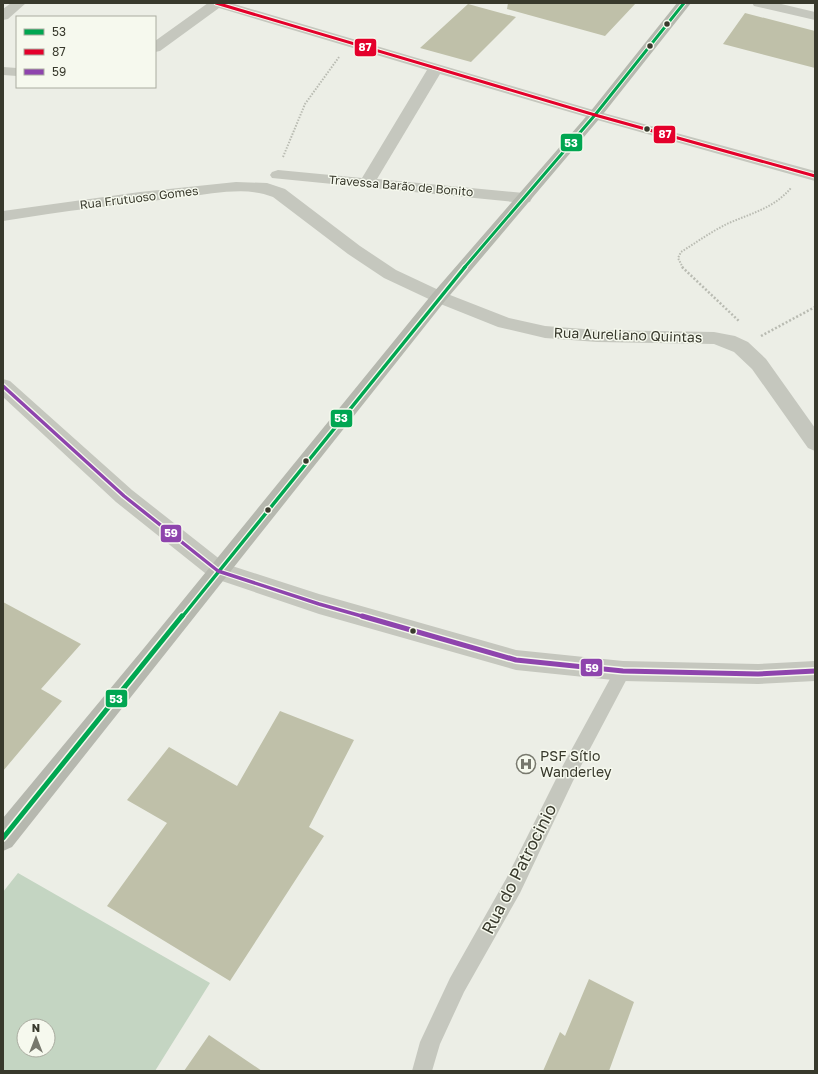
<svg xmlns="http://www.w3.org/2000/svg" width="818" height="1074" viewBox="0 0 818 1074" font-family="'Golos Text',sans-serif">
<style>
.green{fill:#c4d5c2;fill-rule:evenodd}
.building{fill:#bfc0a9}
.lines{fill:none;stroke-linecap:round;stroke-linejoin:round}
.path-far1{stroke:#b9bbb2;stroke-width:2;stroke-dasharray:1.5 1.5;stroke-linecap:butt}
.path{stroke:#b9bbb2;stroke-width:2.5;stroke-dasharray:2 2;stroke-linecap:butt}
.lane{fill:#c5c7be;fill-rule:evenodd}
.street{fill:#c5c7be;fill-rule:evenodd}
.secondary{fill:#b6b8af;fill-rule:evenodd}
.bus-1-far2-casing{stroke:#f6f9ee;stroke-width:5}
.bus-1-far1-casing{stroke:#f6f9ee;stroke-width:6}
.bus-1-casing{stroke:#f6f9ee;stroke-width:8}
.bus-2-casing{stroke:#f6f9ee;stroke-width:5}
.bus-3-far1-casing{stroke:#f6f9ee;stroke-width:6}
.bus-3-casing{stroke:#f6f9ee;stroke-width:8}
.bus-1-far2{stroke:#00a651;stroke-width:3}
.bus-1-far1{stroke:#00a651;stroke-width:3.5}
.bus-1{stroke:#00a651;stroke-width:5}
.bus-2{stroke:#e4002b;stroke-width:3}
.bus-3-far1{stroke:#8e44ad;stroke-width:3.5}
.bus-3{stroke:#8e44ad;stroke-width:5}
.bus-dot{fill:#38392c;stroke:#f6f9ee;stroke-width:1.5}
.labels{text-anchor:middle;stroke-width:3;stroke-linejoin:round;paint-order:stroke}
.far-street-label{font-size:12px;fill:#38392c;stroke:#f6f9ee}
.street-label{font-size:14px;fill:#38392c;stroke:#f6f9ee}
.poi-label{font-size:14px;fill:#38392c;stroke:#f6f9ee;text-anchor:start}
.near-street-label{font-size:17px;fill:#38392c;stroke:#f6f9ee}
.line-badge{stroke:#f6f9ee;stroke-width:1.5}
.badge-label{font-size:11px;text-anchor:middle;font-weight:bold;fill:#fff}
</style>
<rect width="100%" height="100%" fill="#eceee6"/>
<!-- green -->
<path class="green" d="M18,873L210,983L155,1071H3V892ZM24,1026H48V1050H24Z"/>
<!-- building -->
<path class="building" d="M508,3H636L605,36L507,9Z
M468,4L516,17L471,62L420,48Z
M745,13L815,31V68L723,44Z
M3,602L81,644L41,689L62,701L3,771Z
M280,711L354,740L309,827L324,836L230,981L107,906L167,823L127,800L169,747L237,786Z
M589,979L634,1002L609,1071H543L560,1032L565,1036Z
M209,1035L262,1071H184Z"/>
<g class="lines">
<!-- path-far1 -->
<path class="path-far1" d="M283,157L305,104L339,57
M683,268L678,258L681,252C697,242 712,231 729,223C752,213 774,208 791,188"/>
<!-- path -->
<path class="path" d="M682,267L740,322
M761,336L815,307"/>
<!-- lane -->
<path class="lane" d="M623,664L629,666L631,671L573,781L520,893L464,992L440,1044L432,1071H412L420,1042L450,978L506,879L561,769L617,666Z"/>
<!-- street -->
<path class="street" d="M11,3H26L8,19L3,20V9Z
M208,3H231L600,112L815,171V181L590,118L440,74L377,179L524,193L530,194L532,198L530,202L524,203L272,178L270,175L272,172L278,170L362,178L427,70L219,8L160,51L155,52V41Z
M752,3H777L815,12V20L754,6Z
M3,67L17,68V76L3,75Z
M236,182L267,183L285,189L360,246L396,270L445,293L509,318L545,326L597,330L714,332L735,336L748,342L766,359L815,428V451L808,448L752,369L734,352L714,344L597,342L545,338L498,327L433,301L384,278L348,254L273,197C247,186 213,194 185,197C124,204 63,211 3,221V211L140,192Z
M3,379L10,381L132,490L226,564L319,594L516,650L623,661L758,664L815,661V681L758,684L623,681L516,670L319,614L210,577L116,502L3,397Z"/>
<!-- secondary -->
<path class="secondary" d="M677,3H691L600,118L445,301L12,847L3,851V818L144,648L433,293L590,112Z"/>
<!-- bus-1-far2 casing -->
<g class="bus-1-far2-casing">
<path id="bus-1-far2" d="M464,268L595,115L684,3"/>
</g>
<!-- bus-1-far1 casing -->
<g class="bus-1-far1-casing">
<path id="bus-1-far1" d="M182,617L465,267"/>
</g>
<!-- bus-1 casing -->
<g class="bus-1-casing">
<path id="bus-1" d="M3,838L182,616"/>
</g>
<!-- bus-2 casing -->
<g class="bus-2-casing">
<path id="bus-2" d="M216,3L595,115L815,176"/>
</g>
<!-- bus-3-far1 casing -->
<g class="bus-3-far1-casing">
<path id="bus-3-far1" d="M3,386L124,496L218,571L319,604L365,617"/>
</g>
<!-- bus-3 casing -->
<g class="bus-3-casing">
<path id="bus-3" d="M362,616L516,660L623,671L758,674L815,671"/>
</g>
<!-- bus-1-far2 -->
<use href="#bus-1-far2" class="bus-1-far2"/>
<!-- bus-1-far1 -->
<use href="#bus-1-far1" class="bus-1-far1"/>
<!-- bus-1 -->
<use href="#bus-1" class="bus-1"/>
<!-- bus-2 -->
<use href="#bus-2" class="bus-2"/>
<!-- bus-3-far1 -->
<use href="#bus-3-far1" class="bus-3-far1"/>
<!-- bus-3 -->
<use href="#bus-3" class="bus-3"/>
</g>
<!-- icons -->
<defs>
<g id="hospital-ring" transform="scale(1)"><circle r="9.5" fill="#f6f9ee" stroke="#77786d" stroke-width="1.5"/><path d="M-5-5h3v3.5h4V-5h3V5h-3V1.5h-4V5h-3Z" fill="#77786d"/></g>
</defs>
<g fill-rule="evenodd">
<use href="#hospital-ring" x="526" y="764"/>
</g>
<!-- markers -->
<g class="bus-dot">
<circle cx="667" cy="24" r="3.5"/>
<circle cx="650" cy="46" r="3.5"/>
<circle cx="647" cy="129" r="3.5"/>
<circle cx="306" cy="461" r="3.5"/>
<circle cx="268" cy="510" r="3.5"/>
<circle cx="413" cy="631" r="3.5"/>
</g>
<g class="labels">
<!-- far-street labels -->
<g class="far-street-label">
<text transform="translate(401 186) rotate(5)" y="4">Travessa Barão de Bonito</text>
<text transform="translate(139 198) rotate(-7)" y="4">Rua Frutuoso Gomes</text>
</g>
<!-- street labels -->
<g class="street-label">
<text transform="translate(628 335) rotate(2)" y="5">Rua Aureliano Quintas</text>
</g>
<!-- poi labels -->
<g class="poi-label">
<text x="540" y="761">PSF Sítio<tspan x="540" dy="16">Wanderley</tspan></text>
</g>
<!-- near-street labels -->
<g class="near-street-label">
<text transform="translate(519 869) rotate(-63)" y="6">Rua do Patrocinio</text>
</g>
</g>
<g class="line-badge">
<rect x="354" y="38" width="23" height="19" rx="4" fill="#e4002b"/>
<rect x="653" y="125" width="23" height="19" rx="4" fill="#e4002b"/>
<rect x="560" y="133" width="23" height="19" rx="4" fill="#00a651"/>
<rect x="330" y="409" width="23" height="19" rx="4" fill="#00a651"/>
<rect x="160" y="524" width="22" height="19" rx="4" fill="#8e44ad"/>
<rect x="580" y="658" width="23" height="19" rx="4" fill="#8e44ad"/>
<rect x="105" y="689" width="23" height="19" rx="4" fill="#00a651"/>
</g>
<g class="badge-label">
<text x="365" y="51">87</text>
<text x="665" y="138">87</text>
<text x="571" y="147">53</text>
<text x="341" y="422">53</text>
<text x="171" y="537">59</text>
<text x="592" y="672">59</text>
<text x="116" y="703">53</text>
</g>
<!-- border -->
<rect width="818" height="1074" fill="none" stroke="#38392c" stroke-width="8"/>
<!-- legend -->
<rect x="16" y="16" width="140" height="72" fill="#f6f9ee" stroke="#aaaca0"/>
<rect x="24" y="29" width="20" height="6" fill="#00a651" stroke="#aaaca0"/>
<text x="52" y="36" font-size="12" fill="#38392c">53</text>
<rect x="24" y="49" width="20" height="6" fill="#e4002b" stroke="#aaaca0"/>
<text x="52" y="56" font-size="12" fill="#38392c">87</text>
<rect x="24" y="69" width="20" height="6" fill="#8e44ad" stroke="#aaaca0"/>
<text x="52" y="76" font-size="12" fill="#38392c">59</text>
<!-- north arrow -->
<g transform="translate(36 1038)"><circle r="19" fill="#f6f9ee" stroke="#aaaca0"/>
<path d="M0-3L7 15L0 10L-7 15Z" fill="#77786d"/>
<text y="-6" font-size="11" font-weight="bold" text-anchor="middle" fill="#38392c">N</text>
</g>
</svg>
